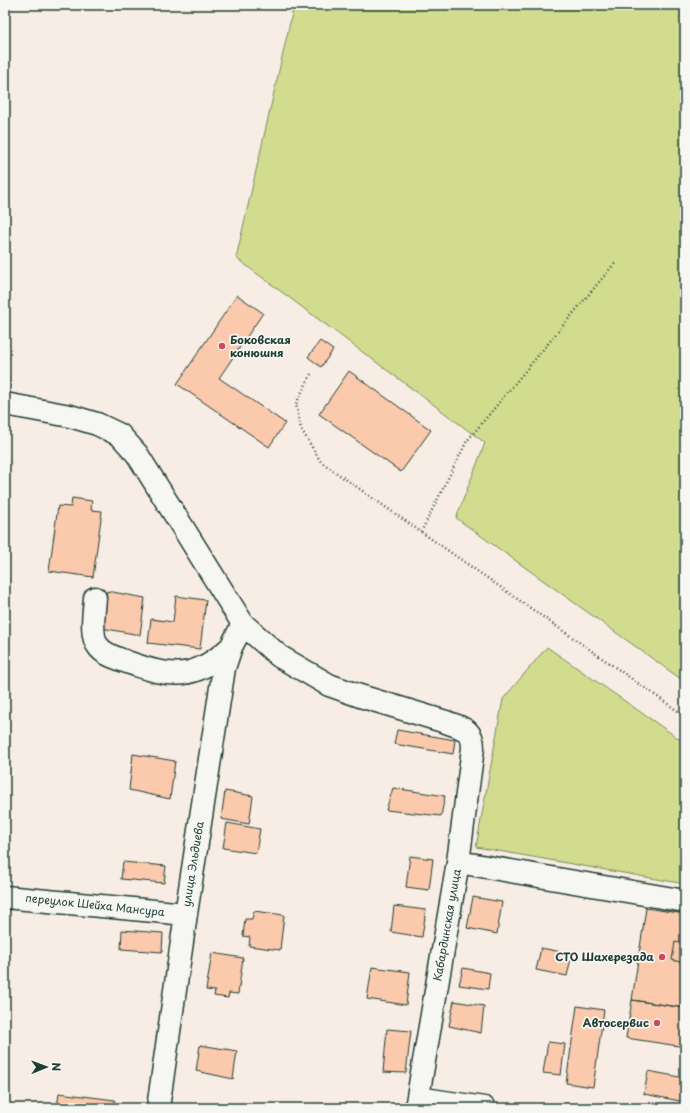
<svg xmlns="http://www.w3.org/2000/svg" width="690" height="1113" viewBox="0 0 690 1113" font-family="'Playpen Sans',sans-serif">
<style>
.green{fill:#d1dc8f;stroke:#788c62}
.building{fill:#fbc9ab;stroke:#1f3d34}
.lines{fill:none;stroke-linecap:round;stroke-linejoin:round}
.minor-casing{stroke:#1f3d34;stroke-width:25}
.path{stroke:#1f3d34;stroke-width:2.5;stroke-dasharray:1 3;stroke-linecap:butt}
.minor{stroke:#f6f6f2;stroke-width:22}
.poi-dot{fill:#d1495b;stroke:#f6f6f2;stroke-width:1.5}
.labels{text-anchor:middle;stroke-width:3.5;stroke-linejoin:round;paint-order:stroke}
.poi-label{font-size:11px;font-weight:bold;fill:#1f3d34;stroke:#f6f6f2;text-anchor:end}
.street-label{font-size:11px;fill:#1f3d34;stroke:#f6f6f2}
</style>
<rect width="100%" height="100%" fill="#f7ede4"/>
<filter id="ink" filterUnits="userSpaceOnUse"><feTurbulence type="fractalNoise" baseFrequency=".025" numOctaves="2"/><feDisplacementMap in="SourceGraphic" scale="8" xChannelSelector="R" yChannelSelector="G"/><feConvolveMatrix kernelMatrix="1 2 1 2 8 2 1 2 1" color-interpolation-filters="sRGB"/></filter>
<g filter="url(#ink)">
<!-- green -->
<path class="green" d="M294,5H685V682L456,518L485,443L236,258Z
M547,647L685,743V884L476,847L503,699Z"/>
<!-- building -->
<path class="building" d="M237,295L263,313L219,378L285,423L269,447L177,384Z
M320,341L333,350L321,367L308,357Z
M349,371L431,430L401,472L319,414Z
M72,498L92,501L91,510L102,511L93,577L49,571L58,506L71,507Z
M107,591L145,598L140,635L101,628Z
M176,596L206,600L200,649L148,643L151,619L173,622Z
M397,730L455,740L453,754L394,744Z
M133,754L175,761L170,799L129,790Z
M393,788L445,796L441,816L386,810Z
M225,791L253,796L249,824L221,819Z
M227,823L260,829L256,853L223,848Z
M410,856L433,859L429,890L406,887Z
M123,862L166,866L164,883L121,879Z
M473,897L502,902L497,934L467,928Z
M394,906L426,910L422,937L391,932Z
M646,908L685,914V1008L632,1000Z
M254,911L284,915L280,950L249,946L250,937L243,936L245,919H252Z
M122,930L163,933L162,952L121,949Z
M675,942L685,944V963L672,960Z
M541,948L572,954L567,976L536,970Z
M212,953L243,958L238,994L229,993L228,998L214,996L215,991L206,990Z
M372,967L410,972L406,1005L367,999Z
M463,968L490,973L488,989L459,985Z
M632,1000L685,1008V1047L626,1038Z
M454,1001L484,1006L481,1033L449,1026Z
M577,1006L604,1010L593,1087L566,1083Z
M387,1029L411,1031L406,1073L383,1072Z
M548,1042L565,1044L561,1075L543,1073Z
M200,1045L237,1051L233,1079L196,1071Z
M648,1071L685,1078V1102L644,1094Z
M59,1093L115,1100L114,1108H57Z"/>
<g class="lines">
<!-- minor casing -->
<g class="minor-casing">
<path id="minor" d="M5,404L70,416L97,424L120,435L137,454L243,624L279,656L329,685L360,696L446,722C462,728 473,729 473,748L458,862
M95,598C94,611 90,636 98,646C104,655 117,658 127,662C172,678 194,681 231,647
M5,897L186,914
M418,1098L484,1108
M158,1108L186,914L224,668L231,647L243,624
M416,1108L458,862L685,901"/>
</g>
<!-- path -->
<path class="path" d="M311,374L296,404L301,429L321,462L685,716
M421,532L467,441L615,263"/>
<!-- minor -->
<use href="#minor" class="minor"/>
</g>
</g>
<!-- markers -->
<g class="poi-dot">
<circle cx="222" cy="346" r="4"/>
<circle cx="662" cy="957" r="4"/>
<circle cx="657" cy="1023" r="4"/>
</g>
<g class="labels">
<!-- poi labels -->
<g class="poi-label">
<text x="230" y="344" text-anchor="start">Боковская<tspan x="230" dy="13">конюшня</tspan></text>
<text x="654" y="961">СТО Шахерезада</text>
<text x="649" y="1027">Автосервис</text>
</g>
<!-- street labels -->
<g class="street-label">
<text transform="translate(193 864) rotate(-81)" y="4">улица Эльдиева</text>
<text transform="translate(95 905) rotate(6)" y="4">переулок Шейха Мансура</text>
<text transform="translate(447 925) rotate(-80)" y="4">Кабардинская улица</text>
</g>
</g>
<!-- margin -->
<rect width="690" height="1113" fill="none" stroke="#f6f6f2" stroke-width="20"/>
<rect x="10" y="10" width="670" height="1093" fill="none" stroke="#1f3d34" stroke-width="1.5" filter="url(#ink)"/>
<!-- north arrow -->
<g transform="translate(46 1067) rotate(89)" stroke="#f6f6f2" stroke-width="3" paint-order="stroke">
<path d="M0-3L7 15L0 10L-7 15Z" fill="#1f3d34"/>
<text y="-6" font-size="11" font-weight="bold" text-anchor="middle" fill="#1f3d34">N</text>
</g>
</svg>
